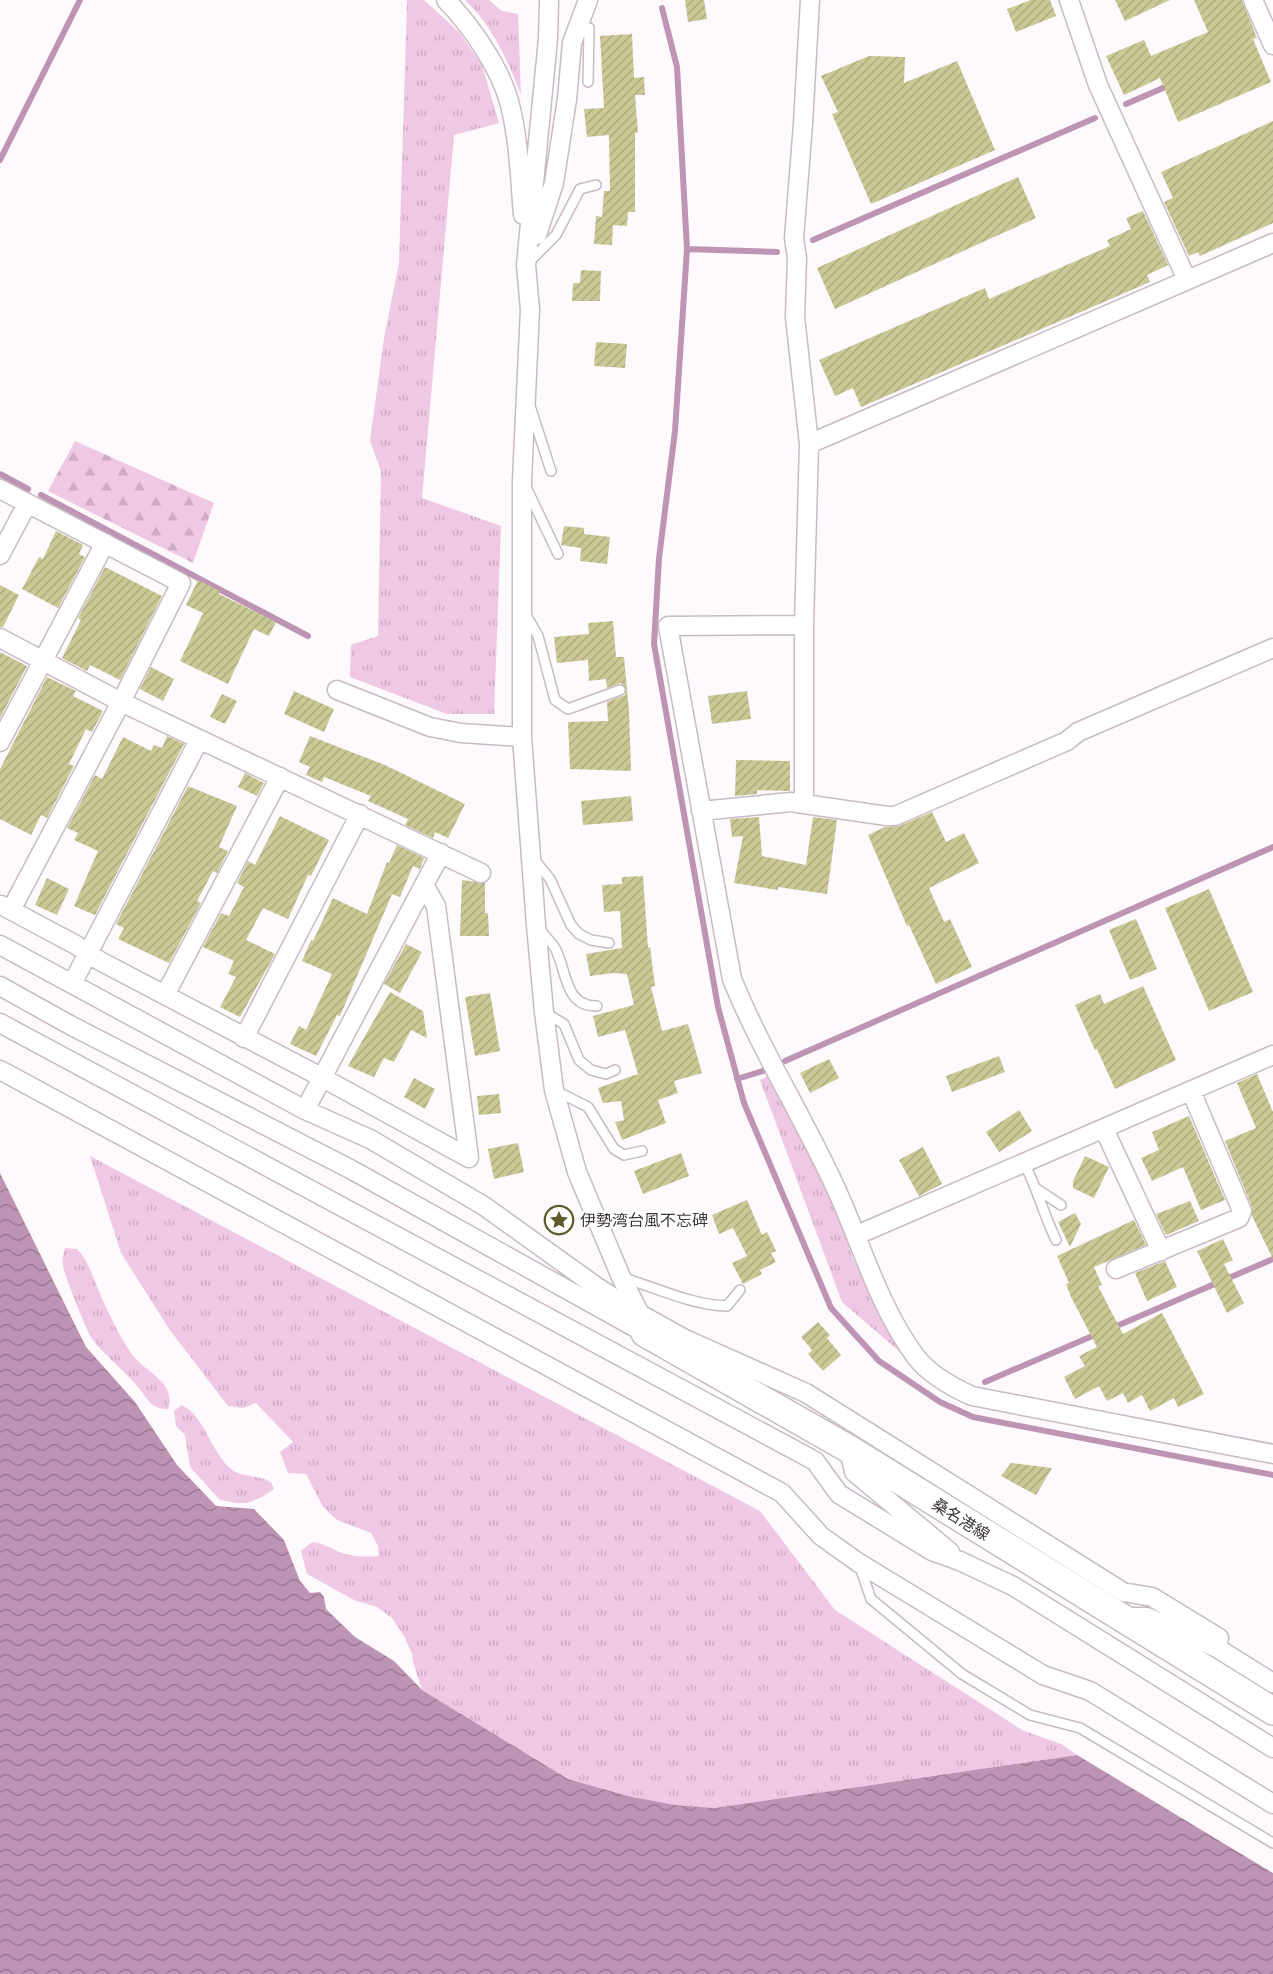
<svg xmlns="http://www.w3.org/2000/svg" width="1273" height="1974" viewBox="0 0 1273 1974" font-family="'Titillium Web','Noto Sans JP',sans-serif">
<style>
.grass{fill:url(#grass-tufts)}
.forest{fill:url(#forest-firs)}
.water{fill:url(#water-waves)}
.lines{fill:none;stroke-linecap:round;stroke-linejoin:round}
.stream{stroke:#be94b4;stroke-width:6}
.building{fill:url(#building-hatch)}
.lane-casing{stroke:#c7bbc4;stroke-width:12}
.street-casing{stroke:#c7bbc4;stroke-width:21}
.secondary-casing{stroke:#c7bbc4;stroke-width:30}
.lane{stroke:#fff;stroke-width:9}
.street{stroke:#fff;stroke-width:18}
.secondary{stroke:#fff;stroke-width:27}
.labels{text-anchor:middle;stroke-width:4.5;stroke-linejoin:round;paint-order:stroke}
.poi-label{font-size:16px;fill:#3c363a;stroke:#fff;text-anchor:start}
.street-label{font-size:16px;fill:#3c363a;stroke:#fff}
</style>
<defs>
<pattern id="grass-tufts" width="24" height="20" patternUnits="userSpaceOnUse" patternTransform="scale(1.5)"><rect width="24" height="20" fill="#efc8e6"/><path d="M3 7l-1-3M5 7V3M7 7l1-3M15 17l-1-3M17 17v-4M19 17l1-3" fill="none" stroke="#ceacc6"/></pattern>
<pattern id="forest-firs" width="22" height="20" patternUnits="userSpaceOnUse" patternTransform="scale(1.5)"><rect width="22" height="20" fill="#efc8e6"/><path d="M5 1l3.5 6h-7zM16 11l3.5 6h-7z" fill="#ceacc6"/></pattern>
<pattern id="water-waves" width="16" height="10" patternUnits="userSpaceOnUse" patternTransform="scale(1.5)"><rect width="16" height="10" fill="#be94b4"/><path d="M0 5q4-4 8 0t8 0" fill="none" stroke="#9c7a93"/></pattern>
<pattern id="building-hatch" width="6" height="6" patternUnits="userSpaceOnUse" patternTransform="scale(1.5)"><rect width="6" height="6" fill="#cac895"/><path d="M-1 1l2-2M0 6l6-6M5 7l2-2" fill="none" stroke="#aeac81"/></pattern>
</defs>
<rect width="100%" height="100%" fill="#fef9fd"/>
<!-- grass -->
<path class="grass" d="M407,0H424L459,32L482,65L499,123L454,135L422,498L501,526L494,714H447L350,677L351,645L378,636L381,471L370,441L384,338L399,263Z
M465,0H489L502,11L518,14L521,95C508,61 492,25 465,0Z
M770,1075L817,1168L842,1225L853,1259L907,1358L842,1302L760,1080Z
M90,1156L760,1511L835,1610L1024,1731L1061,1744L1077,1755L714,1808L675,1805L628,1796L568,1779L422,1690L413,1662L412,1654L404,1636L392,1618L377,1607L354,1600L307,1574L301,1551L312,1542C325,1543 333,1550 345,1554C357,1557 367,1557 379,1556L378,1546L371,1533L337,1520L323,1507L306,1474L288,1473L280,1452L293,1442L256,1403L243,1408L228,1406L169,1329L121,1253Z
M65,1248L77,1249C88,1260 92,1275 98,1289C105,1306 124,1346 135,1358C149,1374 176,1383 168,1409C149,1409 148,1398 137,1386C123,1369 105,1356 92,1339C86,1330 65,1277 63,1266C62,1260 63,1254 65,1248Z
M182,1405C206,1418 210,1451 231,1469C242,1478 259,1475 271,1482L274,1489L262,1497L247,1503H236L220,1500L190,1467L185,1435L176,1426L174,1411Z"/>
<!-- forest -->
<path class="forest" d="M75,441L214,503L193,563L48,491Z"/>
<!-- water -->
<path class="water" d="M0,1173L86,1347L135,1402L177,1465L216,1506L254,1509L284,1540L300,1581L310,1593L320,1592L324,1597L326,1609L355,1637L394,1661L422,1690L568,1779L628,1796L675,1805L714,1808L1077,1755L1273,1873V1974H0Z"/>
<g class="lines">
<!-- stream -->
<path class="stream" d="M662,8L677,67L687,249L675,431L659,558L654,644L718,1007L744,1103L831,1308L879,1361L940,1402L973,1417L1273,1475
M1126,104L1170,85
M0,160L80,0
M813,240L1095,118
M687,249L777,252
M0,474L28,489
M41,495L308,636
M785,1061L1273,847
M737,1079L766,1070
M1112,1328L1273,1259
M985,1382L1097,1334"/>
</g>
<!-- building -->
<path class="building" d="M685,0H704L707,19L688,22Z
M1031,0H1050L1056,16L1016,32L1007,9Z
M1115,0H1170L1125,21Z
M1194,0H1242L1257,38L1253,39L1271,82L1178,122L1160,78L1124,95L1106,56L1144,40L1151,56L1208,32Z
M632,34L634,78L644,77L645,95H635L638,133H635V212H628L627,226L613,225L612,245L594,244L596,216L602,217L604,191H610L609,135L587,137L584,109L604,108L600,36Z
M869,56L905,57L904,83L957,61L995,150L871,204L832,114L838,112L821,76Z
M1273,121V223L1200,256L1198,252L1189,256L1164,202L1173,198L1161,172Z
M1018,177L1036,218L835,309L817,268Z
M1143,211L1168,265L1147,275L1150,282L861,407L853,388L835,396L819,360L985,288L989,299L1110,246L1107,240L1131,229L1126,218Z
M581,270L601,271L600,301H572L573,283H580Z
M596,342L627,344L625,368L594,366Z
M564,526L584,528V534L610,537L607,564L580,561L581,548L561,545Z
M56,531L83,545L79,554L85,557L58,608L22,589L39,557L43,559Z
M105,567L162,596L120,680L90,665L87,671L62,658L81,620L78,618Z
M198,580L220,591L219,594L276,622L269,636L254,629L228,684L180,661L203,613L186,605Z
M0,585L19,595L3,627H0Z
M613,621L616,657H624L629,711L631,771L570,769L568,722L608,721L607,702L625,695L626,688L621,683L607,688L606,679L589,681L588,660L557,663L554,637L589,634L588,623Z
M0,652L27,666L0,718Z
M151,667L174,679L163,701L140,689Z
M47,677L76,691L73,696L103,711L92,732L86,729L69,764L74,766L47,818L41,815L31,835L0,819V769Z
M294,691L334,709L324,732L284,714Z
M747,691L751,719L712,724L708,696Z
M222,694L237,701L225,724L210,717Z
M167,736L184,744L95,915L74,906L98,851L74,840L78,833L67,828L95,775L102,779L123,737L151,751L154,745L162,748Z
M310,736L385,765L465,804L448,838L435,832L433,838L405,825L408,819L368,801L371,796L324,777L322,782L306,775L310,767L299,762Z
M736,760L790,761V791L757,790V794L735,796Z
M245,773L264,783L257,796L238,787Z
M188,786L237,806L219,847L228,851L217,873L213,871L197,901L201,903L169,963L118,939L124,928L116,924Z
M631,796L633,821L583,825L581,801Z
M932,812L946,842L964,833L979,863L929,888L944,922L950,919L972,967L936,984L909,925L907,926L868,835L885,827L899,826Z
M280,816L329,840L311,876L308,875L288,919L263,908L246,940L275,954L240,1017L220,1007L236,977L228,974L234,961L203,947L221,913L229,916L244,887L237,883L248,861L255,865Z
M759,817L762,856L806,865L813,817L837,820L827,894L778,887V890L734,883L743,836L732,837L730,819Z
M397,845L424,858L420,869L413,866L400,897L392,894L340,1016L337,1015L316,1056L290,1044L299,1026L306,1030L332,974L302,961L311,940L313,941L333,898L367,914L387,862L389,863Z
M643,876L648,948L650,947L655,986L651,987L662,1031L688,1024L702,1073L674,1081L678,1093L658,1100L666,1123L622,1140L615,1122L624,1120L621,1101L603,1103L598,1088L638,1074L625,1030L598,1037L593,1016L634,1005L627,974L613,973L590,976L586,954L622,948L620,911L604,912L602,885L622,884V877Z
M47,878L69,889L57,915L35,905Z
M462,880L485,883V913H488L489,936H460Z
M1209,889L1253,992L1209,1011L1165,908Z
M1136,919L1157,969L1130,980L1109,930Z
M406,944L422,952L400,993L384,984Z
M1143,986L1176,1060L1115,1089L1097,1049L1095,1050L1075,1005L1100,994L1104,1004Z
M390,992L423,1011L427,1038L411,1030L394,1062L384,1058L374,1077L348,1066Z
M490,993L500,1051L475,1056L465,997Z
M999,1056L1005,1072L952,1092L946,1076Z
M829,1059L839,1078L810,1093L800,1073Z
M1257,1074L1273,1112V1259L1252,1216V1207L1225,1141L1256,1128L1237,1083Z
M414,1078L435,1089L425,1109L404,1097Z
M499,1094L501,1113L479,1115L477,1096Z
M1019,1110L1032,1131L999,1152L986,1132Z
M1189,1116L1225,1200L1201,1210L1183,1167L1152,1181L1141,1158L1159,1150L1152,1132Z
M518,1143L524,1172L494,1179L488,1149Z
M923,1147L942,1184L919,1196L899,1160Z
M681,1153L689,1176L643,1194L634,1171Z
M1085,1156L1109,1167L1094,1198L1073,1188V1181Z
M747,1200L762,1235L767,1232L776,1251L771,1253L776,1262L760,1270L762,1274L743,1284L732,1263L747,1256L733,1228L719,1234L712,1215Z
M1190,1201L1199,1221L1166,1235L1156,1214Z
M1075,1213L1081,1224L1070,1247L1058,1222Z
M1134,1220L1146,1245L1094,1267L1102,1285L1098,1286L1123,1334L1162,1313L1204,1394L1178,1407L1174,1398L1150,1411L1142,1395L1128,1403L1123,1393L1107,1401L1099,1386L1075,1399L1064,1377L1085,1366L1079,1356L1097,1347L1071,1297L1066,1284L1069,1283L1057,1256Z
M1223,1239L1233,1260L1224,1264L1244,1303L1227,1313L1197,1251Z
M1165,1261L1177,1287L1147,1301L1135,1273Z
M818,1322L830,1335L827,1338L841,1355L823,1371L808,1354L812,1350L801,1337Z
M1011,1463L1052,1468L1036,1495L1001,1476Z"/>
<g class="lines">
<!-- lane casing -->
<g class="lane-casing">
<path id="lane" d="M577,26L589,28L588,82
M528,263L556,235L580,189L596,185
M530,406L551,471
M526,487L558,554
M526,615L538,636L555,700L568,709L620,690
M533,858L550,879L571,925L579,934L591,940L609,943
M540,929C544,936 551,942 555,948C567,970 564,1007 597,1006
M544,1012L564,1024L579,1060L591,1070L606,1074L615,1070
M554,1090L588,1107L614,1149L624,1155L642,1151
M1024,1163C1037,1188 1044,1215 1056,1240
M1037,1189L1061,1205
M623,1278C658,1288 691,1305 727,1306L740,1290
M860,1567L871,1599L962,1674L1030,1715L1080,1728L1273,1843"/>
</g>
<!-- street casing -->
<g class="street-casing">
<path id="street" d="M446,0C472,27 501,69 510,105C519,141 520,179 523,215
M549,0L548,39L526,265L530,309L522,480V737L536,925L544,1012L554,1090L577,1172L621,1277L640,1314
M810,0L803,124L794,238L797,258L795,317L809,444L804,625V804L887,816H895L1067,741L1078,732L1273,648
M1069,0L1098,85L1187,280
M1253,0L1273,45
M537,235L554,183L567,99L572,43L588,0
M809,444L1273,243
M0,489L181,583L121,702L11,910
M0,555L27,504
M804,625L668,626L732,979C760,1048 800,1112 832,1180C860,1238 877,1305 916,1357C930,1375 952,1387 972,1396L1273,1454
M0,638L121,702L481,873
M337,690L430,727L461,733L522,737
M0,742L105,543
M701,811L791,802L804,804
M441,853L424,885L436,906L469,1158
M1,905L76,945L100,961L321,1077L469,1158
M0,945L305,1110L370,1139L484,1206L597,1287L640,1314L685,1339L806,1393L1123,1592L1152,1597L1219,1638L1217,1648
M72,984L199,740
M0,986L70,1025L352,1170L645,1333
M165,995L280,777
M0,1023L815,1461L839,1494L932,1551L960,1561L1013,1586L1273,1748
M244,1038L360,814
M0,1070L782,1493L821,1536L859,1563L1043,1675L1090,1691L1273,1804
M305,1110L424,885
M1104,1129L1161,1251
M857,1235L1273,1055
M1116,1269L1239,1218L1242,1211L1191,1091
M849,1449L854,1472L950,1552
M1124,1617H1147L1217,1648L1273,1683"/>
</g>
<!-- secondary casing -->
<g class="secondary-casing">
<path id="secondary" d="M645,1333L849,1449L1273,1711"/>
</g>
<!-- lane -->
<use href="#lane" class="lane"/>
<!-- street -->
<use href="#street" class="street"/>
<!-- secondary -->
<use href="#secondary" class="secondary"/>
</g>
<!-- icons -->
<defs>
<g id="sight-ring" transform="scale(1.5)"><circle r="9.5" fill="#fff" stroke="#5e5b28" stroke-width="1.5"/><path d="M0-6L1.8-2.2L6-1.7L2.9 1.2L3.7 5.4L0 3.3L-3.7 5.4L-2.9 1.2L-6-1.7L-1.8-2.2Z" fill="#5e5b28"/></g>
</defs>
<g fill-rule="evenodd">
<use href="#sight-ring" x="559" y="1220"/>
</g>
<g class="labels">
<!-- poi labels -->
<g class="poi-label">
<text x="580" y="1226">伊勢湾台風不忘碑</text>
</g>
<!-- street labels -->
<g class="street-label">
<text transform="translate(961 1519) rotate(32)" y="6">桑名港線</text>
</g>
</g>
</svg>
